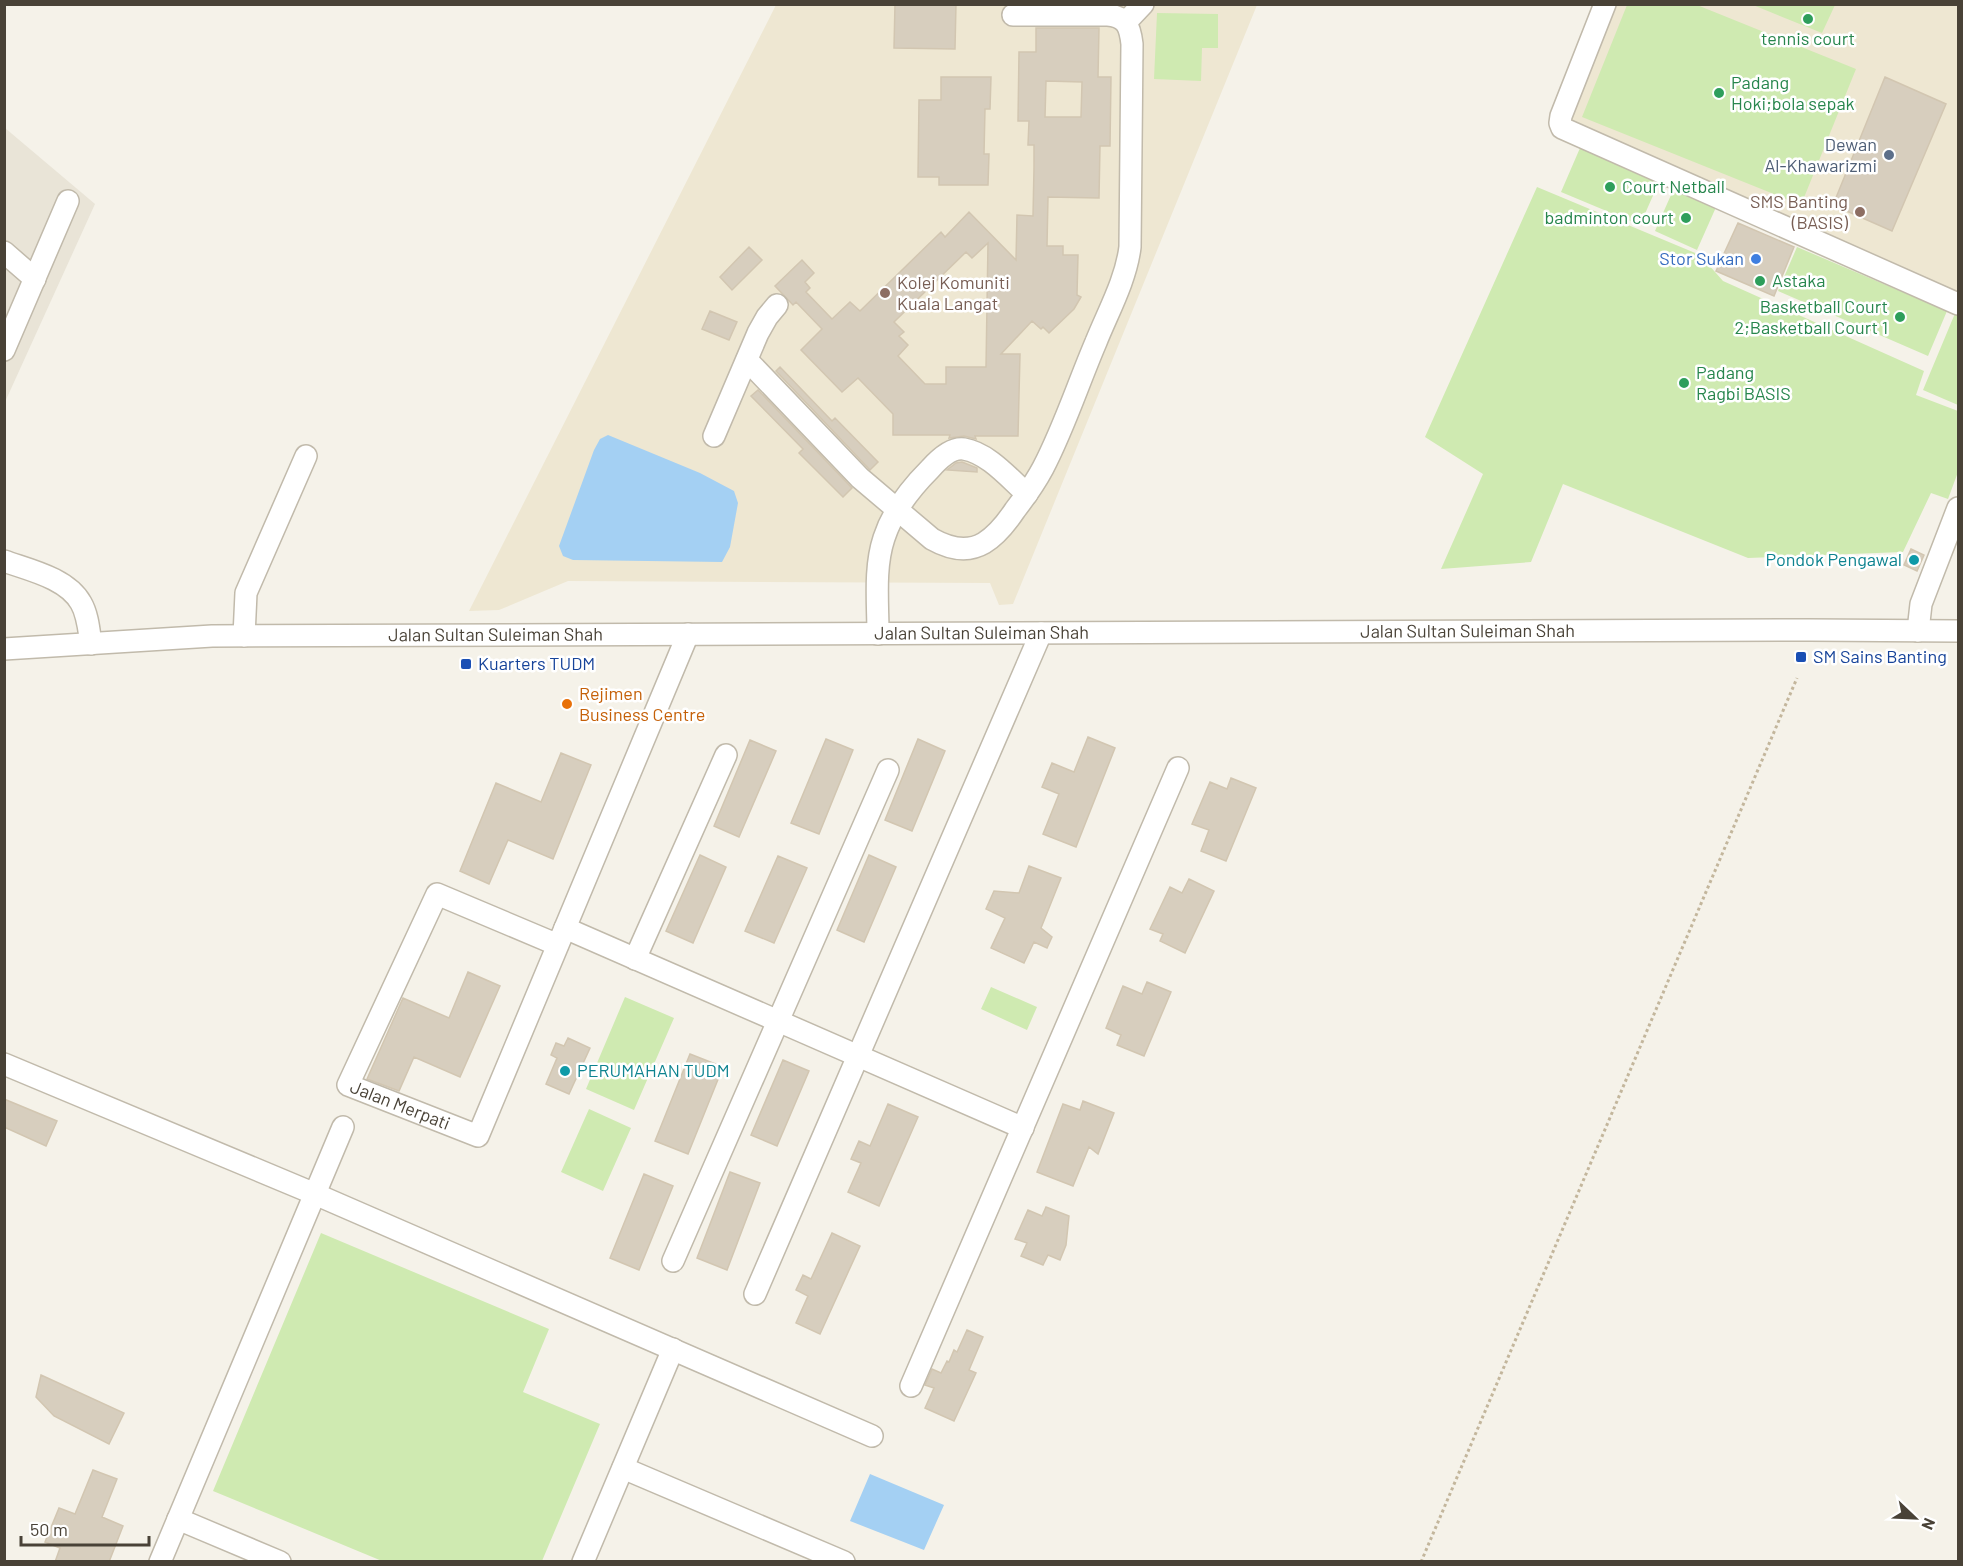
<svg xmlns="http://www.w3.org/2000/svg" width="1963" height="1566" viewBox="0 0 1963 1566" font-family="Barlow,sans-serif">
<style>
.residential{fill:#e9e4d7}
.education{fill:#eee7d2}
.green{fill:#cfeab1}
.water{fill:#a4d0f3}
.building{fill:#d7cebe;stroke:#d2c6b1;stroke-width:1.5;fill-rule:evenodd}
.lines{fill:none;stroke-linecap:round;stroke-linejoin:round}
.minor-casing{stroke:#c1baab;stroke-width:24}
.path{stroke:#c3b69c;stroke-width:3;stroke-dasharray:3 3;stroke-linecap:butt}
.minor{stroke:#fff;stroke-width:21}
.leisure-dot{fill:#2e9e5b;stroke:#fff;stroke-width:2}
.service-dot{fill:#5c6f8a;stroke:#fff;stroke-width:2}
.education-dot{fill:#8d6e63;stroke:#fff;stroke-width:2}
.shop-dot{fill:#3f7fe0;stroke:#fff;stroke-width:2}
.culture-dot{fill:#0f9aa8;stroke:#fff;stroke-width:2}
.transit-dot{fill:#1a4fb4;stroke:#fff;stroke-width:2}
.food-dot{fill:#e8710a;stroke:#fff;stroke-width:2}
.labels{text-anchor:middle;stroke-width:5;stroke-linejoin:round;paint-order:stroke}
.leisure-label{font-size:18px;fill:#27864d;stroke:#fff;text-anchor:start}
.service-label{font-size:18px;fill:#4e5e75;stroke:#fff;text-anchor:end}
.education-label{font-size:18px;fill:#785e54;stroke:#fff;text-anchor:end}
.shop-label{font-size:18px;fill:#366cbe;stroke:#fff;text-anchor:end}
.culture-label{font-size:18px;fill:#0d838f;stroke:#fff;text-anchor:end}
.street-label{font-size:18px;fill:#494237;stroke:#fff}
.transit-label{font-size:18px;fill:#164399;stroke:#fff;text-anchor:start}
.food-label{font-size:18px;fill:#c56008;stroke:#fff;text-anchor:start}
</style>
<rect width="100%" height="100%" fill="#f5f2e9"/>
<!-- residential -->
<path class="residential" d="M5,128L95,204L5,402Z"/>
<!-- education -->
<path class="education" d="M776,5H1257L1013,604L999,605L990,583L568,581L499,610L469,611Z
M1610,5H1958V298L1563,125Z"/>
<!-- green -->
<path class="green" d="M1627,5H1697L1856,69L1801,205L1582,117Z
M1753,5H1835L1822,33Z
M1157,13L1218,14V48H1202L1201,81L1154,79Z
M1580,148L1659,182L1640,225L1561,192Z
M1675,186L1717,205L1697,250L1655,231Z
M1537,187L1700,255L1723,281L1924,371L1916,395L1958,411V472L1948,499L1931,493L1903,552L1748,558L1563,484L1531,562L1441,569L1483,474L1425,437Z
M1797,247L1947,311L1928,356L1778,291Z
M1956,311L1958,312V405L1923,390Z
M991,987L1037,1007L1027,1030L981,1009Z
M625,997L674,1018L634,1110L586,1089Z
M589,1109L631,1128L603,1191L561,1172Z
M321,1233L549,1329L523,1392L600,1424L542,1561H382L213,1491Z"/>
<!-- water -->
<path class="water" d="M608,435L700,473L734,491L738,503L730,547L722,562L573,560L563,556L559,546L594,450L600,439Z
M870,1474L944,1505L924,1550L850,1521Z"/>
<!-- building -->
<path class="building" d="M895,4H956L955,49L894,48Z
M1036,28H1099L1098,77H1111L1110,146H1100L1099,198L1048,197L1047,246H1063V255H1078L1077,295L1081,297L1074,309L1049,333L1043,327L1041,329L1032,321L1001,354H1020L1018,436H975L976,439L964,436L949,438L950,435H893V414L858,378L842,392L801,350L822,329L796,302L793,305L775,286L802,260L814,273L805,282L810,288L806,292L832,319L850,302L860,311L941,232L945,237L969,212L1016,260L1017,215L1033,216L1034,168V145H1028L1029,121H1018L1019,52H1036ZM1046,81L1082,82L1081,117H1045ZM988,243L986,367H946V384H925L898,356L908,345L899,336L904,332L894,322L966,252L972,258Z
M941,77H991L990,109H985L984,154H989L988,185H939V177H918L919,100H941Z
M1885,77L1946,104L1892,231L1833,205Z
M1738,223L1794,247L1774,296L1716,271Z
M749,247L762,260L732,290L720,277Z
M710,311L737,322L729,340L702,329Z
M780,367L832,421L835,418L878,462L870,470L776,371Z
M758,390L852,488L843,497L799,453L803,449L751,396Z
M962,462L977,468V472L947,470L956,463Z
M1911,549L1924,555L1917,571L1904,565Z
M1088,737L1115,748L1076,847L1043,834L1059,794L1042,787L1052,763L1074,772Z
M826,739L853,750L819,834L791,823Z
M918,739L945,751L912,831L885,820Z
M750,740L776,751L739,837L714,826Z
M561,753L591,765L553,859L508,840L489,884L460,871L496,783L541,802Z
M1231,778L1256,788L1226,861L1201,851L1209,830L1192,824L1210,782L1227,789Z
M700,855L726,867L693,943L666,931Z
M869,855L896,867L864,942L837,930Z
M778,856L807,868L774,943L745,931Z
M1029,866L1061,878L1041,928L1052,937L1047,948L1034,942L1024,963L991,948L1005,918L986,909L994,891L1019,893Z
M1189,879L1214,891L1185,953L1160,941L1163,934L1150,929L1170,887L1182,893Z
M468,972L500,986L460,1077L414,1057L399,1091L367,1079L403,998L449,1018Z
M1147,982L1171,992L1144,1056L1117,1045L1121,1035L1106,1028L1123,986L1142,994Z
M568,1038L590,1048L569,1094L546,1084L557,1058L551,1055L556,1043L564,1046Z
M690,1054L723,1067L688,1154L655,1141Z
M783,1060L809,1071L777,1146L751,1135Z
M4,1099L57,1121L46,1146L4,1127Z
M1083,1101L1114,1113L1098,1154L1089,1147L1073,1186L1037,1172L1063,1104L1080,1110Z
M888,1104L918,1117L879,1206L848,1192L861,1163L851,1159L859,1141L870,1146Z
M730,1172L760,1183L727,1270L697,1258Z
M644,1174L673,1186L639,1270L610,1258Z
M1046,1207L1069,1216L1066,1245L1060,1260L1048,1255L1043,1265L1021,1256L1027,1243L1015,1239L1028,1210L1042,1216Z
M832,1233L860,1246L820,1334L796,1323L808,1296L796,1290L803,1275L811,1279Z
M967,1330L983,1337L969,1370L976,1373L954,1421L925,1408L934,1388L925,1385L932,1369L941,1373L947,1361L949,1362L954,1350L957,1352Z
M41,1375L124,1413L109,1444L54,1416L36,1397Z
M93,1470L117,1479L102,1517L123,1526L109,1562H55L60,1548L45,1542L59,1508L75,1514Z"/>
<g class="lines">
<!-- minor casing -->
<g class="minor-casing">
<g id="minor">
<path d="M1605,4L1561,116L1560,123L1562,128L1958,304"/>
<path d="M1126,22L1143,4"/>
<path d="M4,252L35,279"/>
<path d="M4,350L68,201"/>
<path d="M747,360L860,478L932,539C948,548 967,553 984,543C997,535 1007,522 1015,510C1025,497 1035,483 1043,468C1064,428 1078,384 1096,342C1108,312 1126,280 1130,247L1132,44C1130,27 1127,17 1108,15H1013"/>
<path d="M714,436L758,333L767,317L777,305"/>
<path d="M4,561C29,570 67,578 81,603C88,615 89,631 91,644"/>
<path d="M1918,631L1921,604L1958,508"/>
<path d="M878,634C878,603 874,568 884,538C892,513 911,488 930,469C938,460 951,447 964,449C988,453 1009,478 1027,494"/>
<path d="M244,636L246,593L306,456"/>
<path id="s1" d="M4,649L212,636L1809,630L1958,631"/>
<path d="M565,928L1023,1128"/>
<path id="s2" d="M558,945L437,894L348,1085L478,1136L688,634"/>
<path d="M635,959L726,755"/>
<path d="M4,1064L315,1194L872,1436"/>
<path d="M673,1261L888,770"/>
<path d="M755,1294L1041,633"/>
<path d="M911,1386L1178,768"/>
<path d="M623,1468L844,1562"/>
<path d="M178,1519L280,1562"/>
<path d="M160,1562L343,1127"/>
<path d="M583,1562L673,1349"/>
</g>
</g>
<!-- path -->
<path class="path" d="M1421,1562L1797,678"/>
<!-- minor -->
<use href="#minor" class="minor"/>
</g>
<!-- markers -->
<g class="leisure-dot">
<circle cx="1808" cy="19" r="6"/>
<circle cx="1719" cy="93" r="6"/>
<circle cx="1610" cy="187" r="6"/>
<circle cx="1686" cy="218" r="6"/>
<circle cx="1760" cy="281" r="6"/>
<circle cx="1900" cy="317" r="6"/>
<circle cx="1684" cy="383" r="6"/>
</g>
<circle class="service-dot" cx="1889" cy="155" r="6"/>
<g class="education-dot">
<circle cx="1860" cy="212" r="6"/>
<circle cx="885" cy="293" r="6"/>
</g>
<circle class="shop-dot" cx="1756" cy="259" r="6"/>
<g class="culture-dot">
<circle cx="1914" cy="560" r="6"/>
<circle cx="565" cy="1071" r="6"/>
</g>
<g class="transit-dot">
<rect x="1795" y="651" width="12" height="12" rx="3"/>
<rect x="460" y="658" width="12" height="12" rx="3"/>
</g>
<circle class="food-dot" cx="567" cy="704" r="6"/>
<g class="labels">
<!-- leisure labels -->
<g class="leisure-label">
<text x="1808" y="45" text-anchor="middle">tennis court</text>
<text x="1731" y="89">Padang<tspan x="1731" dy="21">Hoki;bola sepak</tspan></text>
<text x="1622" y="193">Court Netball</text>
<text x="1674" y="224" text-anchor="end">badminton court</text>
<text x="1772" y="287">Astaka</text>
<text x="1888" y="313" text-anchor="end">Basketball Court<tspan x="1888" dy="21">2;Basketball Court 1</tspan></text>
<text x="1696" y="379">Padang<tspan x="1696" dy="21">Ragbi BASIS</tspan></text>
</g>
<!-- service labels -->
<g class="service-label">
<text x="1877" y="151">Dewan<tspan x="1877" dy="21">Al-Khawarizmi</tspan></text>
</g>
<!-- education labels -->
<g class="education-label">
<text x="1848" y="208">SMS Banting<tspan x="1848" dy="21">(BASIS)</tspan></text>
<text x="897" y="289" text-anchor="start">Kolej Komuniti<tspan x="897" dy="21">Kuala Langat</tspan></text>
</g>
<!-- shop labels -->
<g class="shop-label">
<text x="1744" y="265">Stor Sukan</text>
</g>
<!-- culture labels -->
<g class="culture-label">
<text x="1902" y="566">Pondok Pengawal</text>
<text x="577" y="1077" text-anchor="start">PERUMAHAN TUDM</text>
</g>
<!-- street labels -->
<g class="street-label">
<text dy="6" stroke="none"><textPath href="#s1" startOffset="1464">Jalan Sultan Suleiman Shah</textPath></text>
<text dy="6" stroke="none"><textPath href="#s1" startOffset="978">Jalan Sultan Suleiman Shah</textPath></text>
<text dy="6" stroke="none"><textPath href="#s1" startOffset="492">Jalan Sultan Suleiman Shah</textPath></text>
<text dy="6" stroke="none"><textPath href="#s2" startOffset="398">Jalan Merpati</textPath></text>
</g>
<!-- transit labels -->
<g class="transit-label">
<text x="1813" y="663">SM Sains Banting</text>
<text x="478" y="670">Kuarters TUDM</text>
</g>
<!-- food labels -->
<g class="food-label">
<text x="579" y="700">Rejimen<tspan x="579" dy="21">Business Centre</tspan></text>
</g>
</g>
<!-- border -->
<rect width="1963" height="1566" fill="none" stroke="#494237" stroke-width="12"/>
<!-- north arrow -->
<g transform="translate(1915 1518) rotate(113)" stroke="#ffffff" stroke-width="4.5" paint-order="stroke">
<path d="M0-4.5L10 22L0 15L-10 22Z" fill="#494237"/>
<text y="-9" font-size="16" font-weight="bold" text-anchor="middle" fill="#494237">N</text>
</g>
<!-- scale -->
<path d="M21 1536v9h128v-9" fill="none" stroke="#494237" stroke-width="3"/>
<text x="30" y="1536" font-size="18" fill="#494237" stroke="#ffffff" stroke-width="4.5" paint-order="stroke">50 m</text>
</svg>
